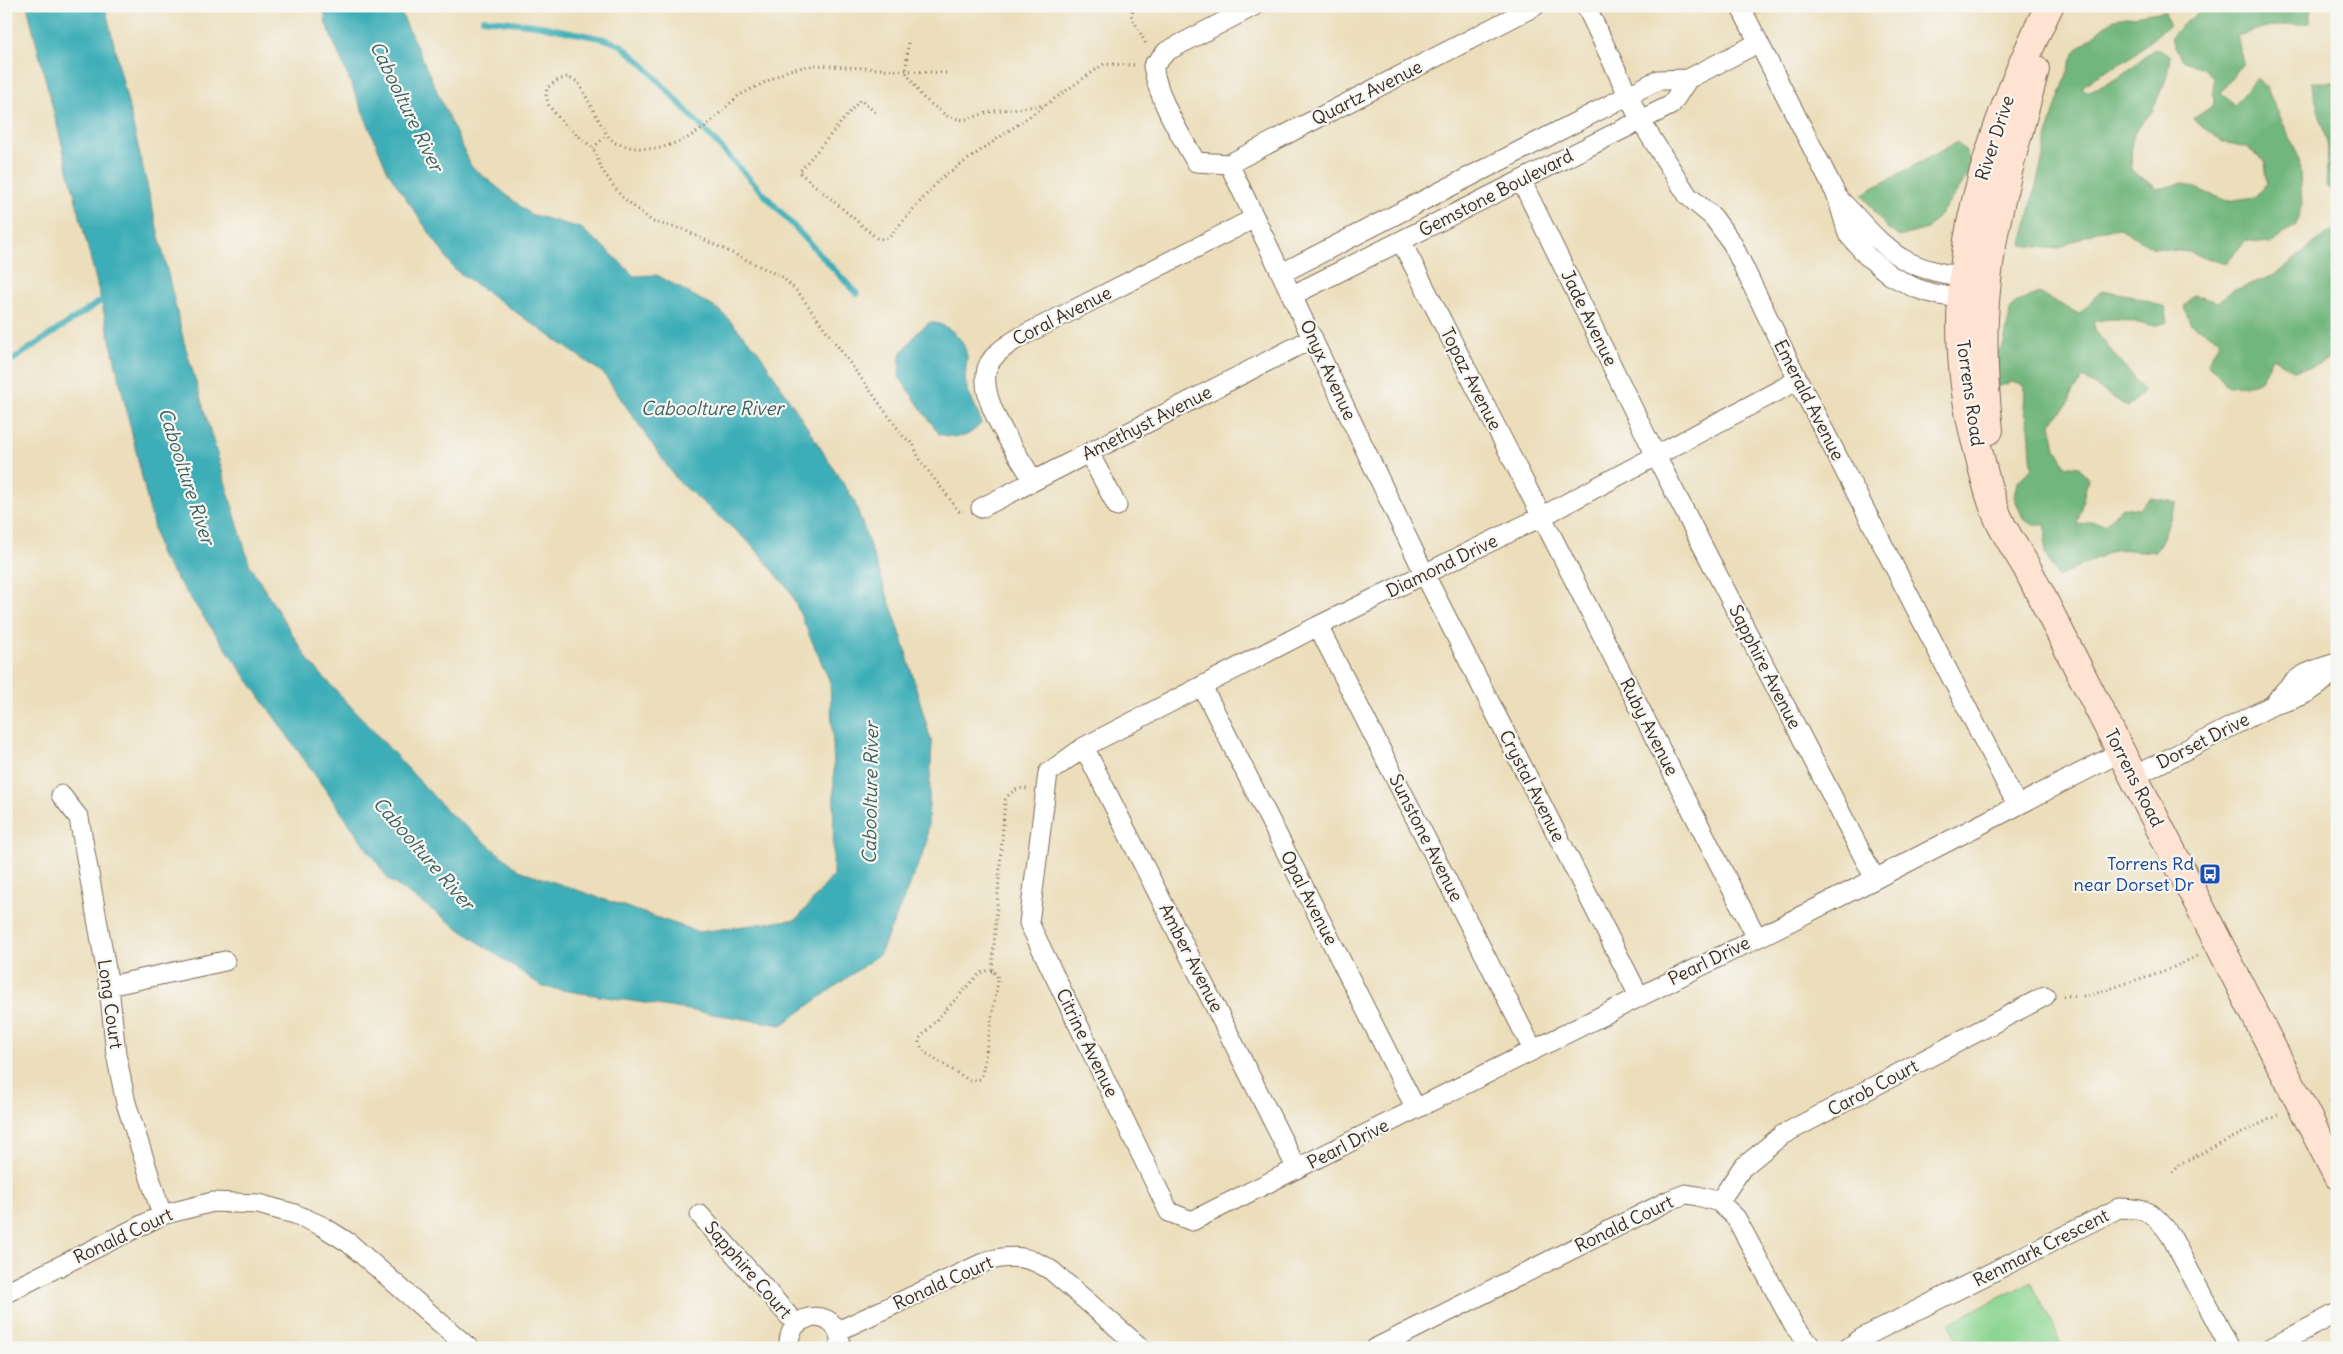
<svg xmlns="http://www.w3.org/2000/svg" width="2343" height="1354" viewBox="0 0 2343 1354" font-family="Delius,sans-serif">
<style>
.green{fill:#8cd591;stroke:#648058}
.forest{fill:#71b67b;stroke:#56704c}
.water{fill:#3daeb7;stroke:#3c6c6a}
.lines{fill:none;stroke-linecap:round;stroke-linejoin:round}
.stream{stroke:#3daeb7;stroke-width:6}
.street-casing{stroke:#796955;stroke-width:21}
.secondary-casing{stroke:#796955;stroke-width:30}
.path{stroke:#796955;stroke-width:3;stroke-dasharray:1 4;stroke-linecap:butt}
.street{stroke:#fff;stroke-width:19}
.secondary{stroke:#fee3d2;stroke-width:28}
.labels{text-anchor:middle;stroke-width:4.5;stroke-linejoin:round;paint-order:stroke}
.street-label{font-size:18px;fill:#3b2a1e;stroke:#f6f6f2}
.transit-label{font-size:18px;fill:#164399;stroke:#f6f6f2;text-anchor:end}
.water-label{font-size:19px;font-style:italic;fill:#3c5f5b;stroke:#f6f6f2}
</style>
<rect width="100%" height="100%" fill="#f6f6f2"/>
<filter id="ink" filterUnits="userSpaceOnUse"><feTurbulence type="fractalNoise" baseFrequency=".02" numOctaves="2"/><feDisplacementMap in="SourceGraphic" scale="10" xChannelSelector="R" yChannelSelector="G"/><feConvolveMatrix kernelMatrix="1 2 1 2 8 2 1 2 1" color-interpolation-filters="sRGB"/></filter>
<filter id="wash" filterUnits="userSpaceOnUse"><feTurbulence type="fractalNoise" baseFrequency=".0096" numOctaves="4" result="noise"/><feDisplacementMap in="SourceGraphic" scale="20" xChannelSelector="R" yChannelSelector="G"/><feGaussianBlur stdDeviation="1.12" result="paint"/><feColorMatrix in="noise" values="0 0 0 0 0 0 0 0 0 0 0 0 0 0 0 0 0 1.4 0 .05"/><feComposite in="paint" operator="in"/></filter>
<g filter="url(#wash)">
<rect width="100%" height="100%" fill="#ecdebb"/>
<!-- green -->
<path class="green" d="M2031,1282L2064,1348H1962L1949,1323Z"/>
<!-- forest -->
<path class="forest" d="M2205,6H2312L2310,23L2266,27L2237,36L2243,63L2221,92L2234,106L2257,78L2267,89L2299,157L2302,203L2296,225L2270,244L2246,240L2225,264L2189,252L2154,248L2120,228L2096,231L2057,249L2022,245L2052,118L2075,51L2114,19L2165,11L2169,25L2127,60L2095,77L2081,88L2090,92L2120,77L2155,48L2170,56L2167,77L2152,111L2132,136L2131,170L2158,189L2183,183L2227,201L2255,197L2267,183L2265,161L2246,147L2223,142L2193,119L2214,105L2213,77L2204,69L2182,60L2171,38C2180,24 2194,18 2205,6Z
M2311,82H2337V197L2326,187L2328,147Z
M1957,142L1965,150L1973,168L1946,207L1927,229L1899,237L1886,227L1862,194Z
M2337,229V304L2329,333L2333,351L2330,359L2309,368L2293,370L2272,357C2260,388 2260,384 2228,386L2208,363L2220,340L2190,323L2184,307L2193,295L2217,302L2232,291L2275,275L2327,233Z
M2102,290L2133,296L2165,307L2168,322C2150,329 2143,323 2125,320C2114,318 2104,319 2093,322L2096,332L2144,391L2128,407L2083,378L2072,393L2068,404L2051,423L2056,448L2065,465L2079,467L2088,479L2077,525L2091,522L2106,524L2122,507L2139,509L2150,498L2177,502C2169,519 2165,537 2155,552L2116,549L2058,577L2045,554L2046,525H2034L2024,520L2014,497L2017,482L2032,468L2029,427L2024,408L2025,386L2011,382L1997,387L1992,361L2004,344L2010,311L2015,303L2039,293L2079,314Z"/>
<!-- water -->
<path class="water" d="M27,6H105L184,342L250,566L309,661L448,812L519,870L699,932L797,919L833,876L834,767L830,682L790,591L752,545L677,480L603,373L454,269L388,172L326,24L324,6H398L471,166L530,214L581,228L615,257L634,276L657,275L721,311L758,351L854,500L902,638L932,744L927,844L880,954L782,1025L543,987L389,880L160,555L101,300Z
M930,322C948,324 965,338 967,357C967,366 964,375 966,384C969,398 979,409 981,424C965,439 961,439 939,434L899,377L900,355L917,333Z"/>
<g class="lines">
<!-- stream -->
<path class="stream" d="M483,19L536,25L604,39L621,45L642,63L857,294
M6,371L8,363L108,296"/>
</g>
</g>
<g filter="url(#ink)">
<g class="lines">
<!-- street casing -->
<g class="street-casing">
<path id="street" d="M1254,6L1167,51L1153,66C1159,101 1178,131 1196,162L1229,164L1535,6
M1586,6L1640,120L1688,196L1713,217L1732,243L1798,380L2017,805
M1740,6L1837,196L1848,234L1867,256L1890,275L1915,288L1938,295L1973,299
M1229,164L1425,575L1639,996
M1521,180L1656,456L1875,879
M1839,199C1859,218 1877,243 1901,258C1923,271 1949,275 1975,278
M1401,241L1757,938
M1282,273L1658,80L1688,79L1758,43
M1293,295L1671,105L1688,79
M1798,380L1541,517L1318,626L1084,747L1048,773L1029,923L1169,1212L1192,1221L1875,879L2121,752
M1089,453L1117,506
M1033,480C1017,452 982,407 986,374C987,357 1008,344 1022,336L1255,218
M981,508L1313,338
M1318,626L1533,1050
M1202,686L1416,1109
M2273,705C2294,677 2304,672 2337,663
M1084,747L1297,1169
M2133,777L2273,705C2301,698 2318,690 2337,667
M61,795L79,818L109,986L116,1054L126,1103L162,1215
M109,986L225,961
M1719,1202L1742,1168L1782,1135L2045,996
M700,1215L796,1324
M6,1293L162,1215L213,1202L258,1204L295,1214L322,1226L349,1243L469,1348
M838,1331L987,1261C1012,1254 1030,1256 1052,1271L1141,1348
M789,1348C786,1306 845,1308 840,1348
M1376,1348L1670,1200L1686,1194L1698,1196L1719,1202L1736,1218L1794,1326L1813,1348
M1848,1348L1862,1338L2119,1208C2147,1208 2155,1213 2171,1236L2230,1348
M2271,1348L2337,1313"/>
</g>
<!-- secondary casing -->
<g class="secondary-casing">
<path id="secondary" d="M2049,6C1979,151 1934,294 1979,454C1985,478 1991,504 2002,526C2010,541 2019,554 2027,568L2337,1175
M1989,430C1983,380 1981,331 1987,281C1994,211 2018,137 2035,69"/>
</g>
<!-- path -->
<path class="path" d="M1134,6L1131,15L1147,46
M908,43L906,72L922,97L948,117L964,120L993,111L1045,105
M946,73L815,65L789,70L738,96L704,128L684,140L657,149L633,148L615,143L607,135L578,82L567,77L556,81L547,88L546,96L549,106L563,123L593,148L602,170L621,196L653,222L682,229L782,277L798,292L904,437L913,444L920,460L959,511H964
M875,112L860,100L799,172L878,239L888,238L940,179L1104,64L1134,65
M593,148L607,135
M992,971H984L979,974L919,1039V1043L924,1052L970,1081L980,1079L982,1075L998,981L997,975L992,971L1005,800C1011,791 1017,787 1028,789
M2063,996H2088L2172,968L2197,956
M2329,1102L2337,1098
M2173,1173L2180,1164L2278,1115"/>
<!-- street -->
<use href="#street" class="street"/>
<!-- secondary -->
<use href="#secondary" class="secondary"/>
</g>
</g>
<!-- icons -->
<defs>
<g id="bus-square" transform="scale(1.125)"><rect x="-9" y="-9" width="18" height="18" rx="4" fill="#1a4fb4" stroke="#f6f6f2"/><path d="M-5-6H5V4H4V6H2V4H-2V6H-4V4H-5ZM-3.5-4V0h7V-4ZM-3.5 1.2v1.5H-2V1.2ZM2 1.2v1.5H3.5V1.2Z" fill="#fff"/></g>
</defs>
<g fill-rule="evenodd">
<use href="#bus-square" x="2210" y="874"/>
</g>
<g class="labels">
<!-- street labels -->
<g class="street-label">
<text transform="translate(1367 93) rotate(-27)" y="6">Quartz Avenue</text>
<text transform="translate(1995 138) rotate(-72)" y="6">River Drive</text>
<text transform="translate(1496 193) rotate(-27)" y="6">Gemstone Boulevard</text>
<text transform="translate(1062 316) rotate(-27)" y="6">Coral Avenue</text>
<text transform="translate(1589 318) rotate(64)" y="6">Jade Avenue</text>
<text transform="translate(1328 370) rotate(65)" y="6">Onyx Avenue</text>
<text transform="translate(1471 379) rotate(63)" y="6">Topaz Avenue</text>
<text transform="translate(1970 393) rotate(82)" y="6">Torrens Road</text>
<text transform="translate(1809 400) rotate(63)" y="6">Emerald Avenue</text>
<text transform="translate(1147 423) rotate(-27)" y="6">Amethyst Avenue</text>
<text transform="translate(1442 566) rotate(-26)" y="6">Diamond Drive</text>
<text transform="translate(1765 667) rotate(63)" y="6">Sapphire Avenue</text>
<text transform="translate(1649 727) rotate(63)" y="6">Ruby Avenue</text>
<text transform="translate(2203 741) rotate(-27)" y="6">Dorset Drive</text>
<text transform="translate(2134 778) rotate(63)" y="6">Torrens Road</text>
<text transform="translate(1532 786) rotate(63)" y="6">Crystal Avenue</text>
<text transform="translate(1426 838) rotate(63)" y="6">Sunstone Avenue</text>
<text transform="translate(1309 898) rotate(63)" y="6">Opal Avenue</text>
<text transform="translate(1191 958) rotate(63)" y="6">Amber Avenue</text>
<text transform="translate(1709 961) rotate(-26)" y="6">Pearl Drive</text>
<text transform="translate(110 1004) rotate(82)" y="6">Long Court</text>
<text transform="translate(1087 1043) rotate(64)" y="6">Citrine Avenue</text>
<text transform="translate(1873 1088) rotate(-28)" y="6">Carob Court</text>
<text transform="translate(1348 1144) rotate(-27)" y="6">Pearl Drive</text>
<text transform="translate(1624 1224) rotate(-26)" y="6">Ronald Court</text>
<text transform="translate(123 1236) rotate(-25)" y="6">Ronald Court</text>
<text transform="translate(2041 1248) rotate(-27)" y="6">Renmark Crescent</text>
<text transform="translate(748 1270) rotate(49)" y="6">Sapphire Court</text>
<text transform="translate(943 1283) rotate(-24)" y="6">Ronald Court</text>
</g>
<!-- transit labels -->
<g class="transit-label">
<text x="2194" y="870">Torrens Rd<tspan x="2194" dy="21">near Dorset Dr</tspan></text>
</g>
<!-- water labels -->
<g class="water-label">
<text transform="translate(407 106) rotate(64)" y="7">Caboolture River</text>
<text x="712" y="415">Caboolture River</text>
<text transform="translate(187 476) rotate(72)" y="7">Caboolture River</text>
<text transform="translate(870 793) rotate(-89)" y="7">Caboolture River</text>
<text transform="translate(424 853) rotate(49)" y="7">Caboolture River</text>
</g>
</g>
<!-- margin -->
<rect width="2343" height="1354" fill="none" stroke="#f6f6f2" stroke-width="25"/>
</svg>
